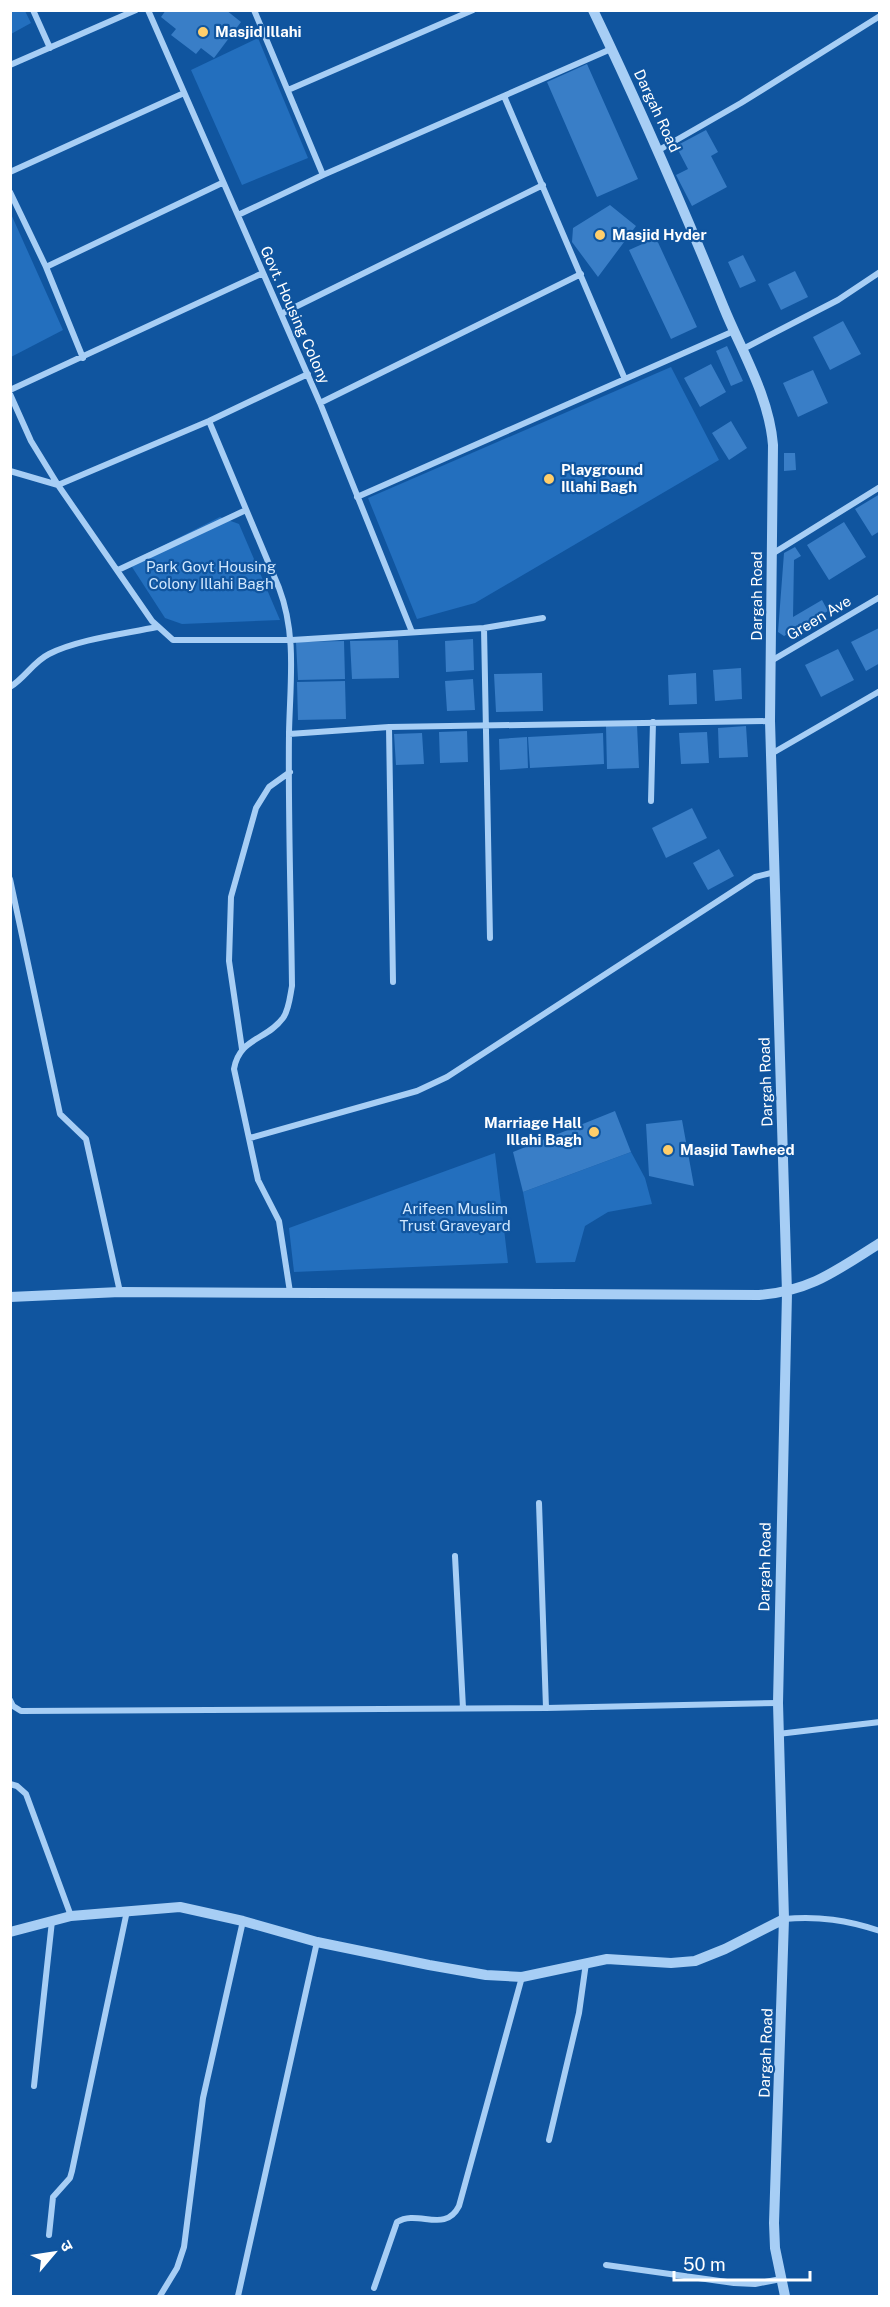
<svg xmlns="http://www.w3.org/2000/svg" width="890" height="2307" viewBox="0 0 890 2307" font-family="'Public Sans','Noto Sans Devanagari',sans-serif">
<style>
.green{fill:#236fbe}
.building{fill:#397ec7}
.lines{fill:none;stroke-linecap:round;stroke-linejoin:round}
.minor{stroke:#a7cef5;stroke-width:6}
.tertiary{stroke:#a7cef5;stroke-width:10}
.poi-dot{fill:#ffce6b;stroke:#10559f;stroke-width:2}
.labels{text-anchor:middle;stroke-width:4.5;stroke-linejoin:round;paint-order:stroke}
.poi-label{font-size:15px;font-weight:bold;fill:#fff;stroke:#10559f;text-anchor:start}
.street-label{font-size:15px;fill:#fff;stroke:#10559f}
.park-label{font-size:15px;fill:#d0e7fe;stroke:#10559f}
</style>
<rect width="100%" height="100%" fill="#10559f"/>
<!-- green -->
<path class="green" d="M11,10L25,11L31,23L11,34Z
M258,38L308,158L242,185L191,70Z
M11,214L63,330L11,357H10Z
M671,367L719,460L475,603L417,619L368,498Z
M220,517L239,524L280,620L182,624L165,618L132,567L140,557Z
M631,1152L645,1178L652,1204L608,1212L585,1226L575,1262L536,1263L523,1192Z
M495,1153L508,1263L294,1272L289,1228Z"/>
<!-- building -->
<path class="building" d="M166,10H226L241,22L214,58L201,48L196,54L171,35L176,29L161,17Z
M587,64L638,179L597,197L547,82Z
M706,130L718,152L711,156L727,187L692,206L676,175L688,169L676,146Z
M610,205L636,226L598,277L572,242L573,228Z
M656,238L697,327L671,339L629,250Z
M743,255L756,281L740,288L728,262Z
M795,271L808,297L781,310L768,284Z
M843,321L861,354L830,370L813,337Z
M727,346L743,381L731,386L716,351Z
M711,364L726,392L700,407L684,378Z
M813,370L828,403L798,417L783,383Z
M731,421L747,448L729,460L712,433Z
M784,453H795L796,470L784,471Z
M880,494V531L872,536L855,509Z
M844,522L866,557L829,580L807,545Z
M795,547L801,556L794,560L793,617L822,600L828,611L784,636L778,632L784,553Z
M879,628L880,663L866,671L851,642Z
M473,639L474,670L446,672L445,641Z
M398,640L399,678L352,679L350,641Z
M344,641L345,679L298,680L296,642Z
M838,649L854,680L821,697L805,665Z
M741,668L742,699L715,701L713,670Z
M542,673L543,711L496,712L494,674Z
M696,673L697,704L669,705L668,675Z
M473,679L475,710L447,711L445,681Z
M345,681L346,719L298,720L297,682Z
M637,725L639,768L607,769L606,726Z
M746,726L748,757L719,758L718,728Z
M467,731L468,762L440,763L439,732Z
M707,732L709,763L681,764L679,733Z
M422,733L424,764L396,765L394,734Z
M603,733L604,764L530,768L528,737Z
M527,737L528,768L500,770L499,739Z
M692,808L707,838L666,858L652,828Z
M719,849L734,876L708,890L693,863Z
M615,1111L631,1152L523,1192L513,1152Z
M682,1120L694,1186L649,1176L646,1124Z"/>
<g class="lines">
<!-- minor -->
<path class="minor" d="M33,10L50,48
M148,10L320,403L412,632
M254,10L323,175
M10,65L136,10
M288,90L473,10
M504,96L624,377
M659,150L741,103L880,16
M10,172L184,93
M10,192L46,267L83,358
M238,215L323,175L611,49
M46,267L222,183
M281,314L543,185
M743,349L838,300L880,272
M10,390L263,273
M10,394L31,441L58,485L152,621L173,640H292L484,628L543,618
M320,403L581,274
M209,421L279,588C297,635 290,683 289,733C288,817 291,901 292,986C290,996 289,1010 283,1018C267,1040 239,1038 234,1069L258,1180L279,1221L290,1292
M10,471L58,485L209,421L308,374
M357,497L734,331
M772,554L880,487
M118,570L246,510
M484,628L490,938
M771,661L880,597
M10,687C25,678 33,662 49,654C79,639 124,634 157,627
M389,727L393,982
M289,734L389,727L770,721
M771,754L880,691
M651,801L653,722
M10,879L60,1114L86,1139L120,1292
M242,1049L229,961L231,897L256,808L269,787L290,772
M250,1138L417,1091L447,1077L755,877L775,872
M539,1503L546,1708
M455,1556L463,1708
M10,1700L13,1706L21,1711L546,1708L778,1703
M778,1734L880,1722
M10,1784L17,1786L26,1794L71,1916
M784,1919C819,1916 847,1920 880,1931
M34,2086L52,1921
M549,2140L579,2013L586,1963
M49,2235L53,2197L70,2178L72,2171L127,1911
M606,2265L734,2283L755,2284L781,2279
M374,2288L397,2222C418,2209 445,2234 459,2206L522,1977
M160,2296L177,2268L184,2247L203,2098L243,1921
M238,2296L317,1942"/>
<!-- tertiary -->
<path class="tertiary" d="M593,10C640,108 683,207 724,308C742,352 769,396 773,445L770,721L787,1293L778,1703L784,1919L774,2223L775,2248L785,2296
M10,1297L120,1292L759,1295C811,1291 837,1270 880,1243
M10,1932L71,1916L180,1907L243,1921L317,1942L429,1965L486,1975L522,1977L607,1959L671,1963L695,1961L725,1949L784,1919"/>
</g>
<!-- markers -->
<g class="poi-dot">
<circle cx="203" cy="32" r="6"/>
<circle cx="600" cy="235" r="6"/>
<circle cx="549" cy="479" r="6"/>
<circle cx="594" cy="1132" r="6"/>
<circle cx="668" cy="1150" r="6"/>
</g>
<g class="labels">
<!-- poi labels -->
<g class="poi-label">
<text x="215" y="37">Masjid Illahi</text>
<text x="612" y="240">Masjid Hyder</text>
<text x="561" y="475">Playground<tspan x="561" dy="17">Illahi Bagh</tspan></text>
<text x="582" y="1128" text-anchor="end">Marriage Hall<tspan x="582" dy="17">Illahi Bagh</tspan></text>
<text x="680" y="1155">Masjid Tawheed</text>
</g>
<!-- street labels -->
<g class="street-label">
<text transform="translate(657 111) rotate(65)" y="5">Dargah Road</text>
<text transform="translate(295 315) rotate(66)" y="5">Govt. Housing Colony</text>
<text transform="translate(757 596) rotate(-90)" y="5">Dargah Road</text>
<text transform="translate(819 618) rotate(-31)" y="5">Green Ave</text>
<text transform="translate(766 1082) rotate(-92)" y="5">Dargah Road</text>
<text transform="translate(765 1567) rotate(-89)" y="5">Dargah Road</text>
<text transform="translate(766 2053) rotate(-88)" y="5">Dargah Road</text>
</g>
<!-- park labels -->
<g class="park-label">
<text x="211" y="572">Park Govt Housing<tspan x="211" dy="17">Colony Illahi Bagh</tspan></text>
<text x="455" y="1214">Arifeen Muslim<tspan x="455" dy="17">Trust Graveyard</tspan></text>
</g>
</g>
<!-- border -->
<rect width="890" height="2307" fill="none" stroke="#ffffff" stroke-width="24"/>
<!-- north arrow -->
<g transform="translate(54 2253) rotate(61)" stroke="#10559f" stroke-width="4.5" paint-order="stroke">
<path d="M0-4.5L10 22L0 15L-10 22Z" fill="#ffffff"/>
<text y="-9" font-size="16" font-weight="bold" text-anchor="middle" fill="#ffffff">उ</text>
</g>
<!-- scale -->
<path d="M674 2271v9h136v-9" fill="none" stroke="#ffffff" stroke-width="3"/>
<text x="683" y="2271" font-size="18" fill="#ffffff" stroke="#10559f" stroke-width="4.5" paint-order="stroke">50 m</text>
</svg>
